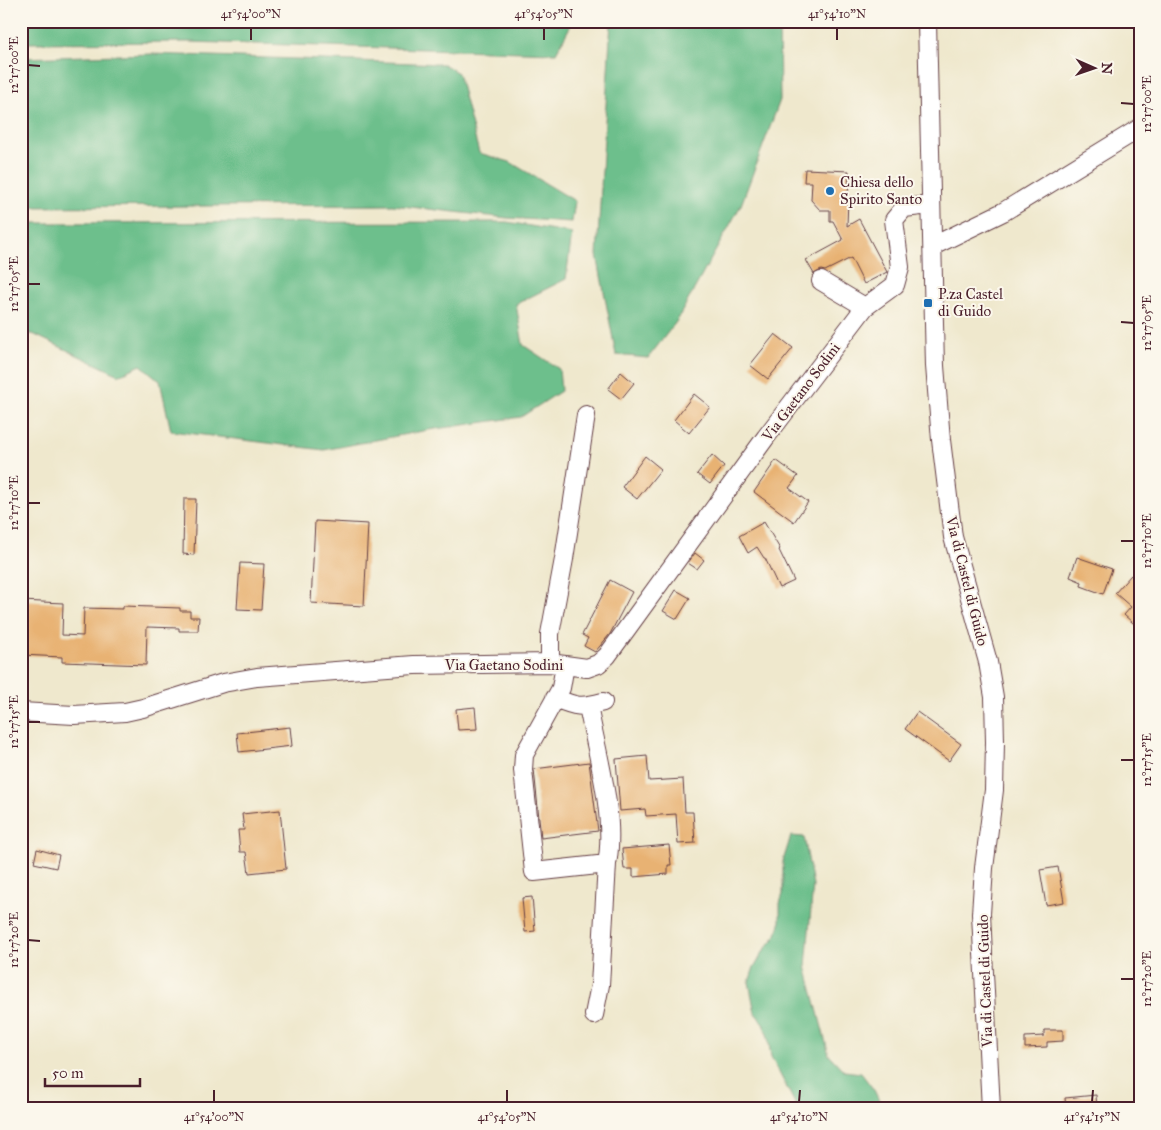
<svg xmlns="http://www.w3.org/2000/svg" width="1161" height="1130" viewBox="0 0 1161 1130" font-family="'IM FELL Great Primer',serif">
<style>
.forest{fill:#6dbf8c;stroke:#5c6f5c}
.building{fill:#e8b273}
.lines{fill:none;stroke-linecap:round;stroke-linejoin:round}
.minor-casing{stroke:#633d43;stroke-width:20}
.minor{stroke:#fff;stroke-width:18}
.ticks{fill:none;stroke:#4a1f2b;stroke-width:2}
.poi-dot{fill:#1f6fb2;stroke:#fbf7ec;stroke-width:2}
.labels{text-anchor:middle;stroke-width:4;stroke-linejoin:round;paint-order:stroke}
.poi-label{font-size:15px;fill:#4a1f2b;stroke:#fbf7ec;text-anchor:start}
.street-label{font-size:15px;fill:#4a1f2b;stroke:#fbf7ec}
.neatline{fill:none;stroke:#4a1f2b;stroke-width:2}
.ticks-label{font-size:12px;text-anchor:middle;fill:#4a1f2b}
</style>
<rect width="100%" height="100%" fill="#fbf7ec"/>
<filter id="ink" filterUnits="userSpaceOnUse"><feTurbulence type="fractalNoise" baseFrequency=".02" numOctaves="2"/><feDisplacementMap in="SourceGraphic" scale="10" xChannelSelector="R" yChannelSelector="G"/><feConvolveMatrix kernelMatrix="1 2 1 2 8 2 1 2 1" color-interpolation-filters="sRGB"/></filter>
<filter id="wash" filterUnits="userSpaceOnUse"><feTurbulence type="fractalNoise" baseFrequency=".0096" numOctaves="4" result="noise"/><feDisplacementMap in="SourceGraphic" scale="20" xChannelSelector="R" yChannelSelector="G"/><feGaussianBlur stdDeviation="1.12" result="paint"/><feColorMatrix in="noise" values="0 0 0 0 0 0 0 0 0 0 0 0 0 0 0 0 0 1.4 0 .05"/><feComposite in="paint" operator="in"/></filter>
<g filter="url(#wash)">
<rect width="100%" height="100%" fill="#efe8cd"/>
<!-- forest -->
<path class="forest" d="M21,21H573L556,53L189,42L21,43Z
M611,21H779L780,100L741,205L676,322L648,358L616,355L597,255Z
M152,54L443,64L458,73L479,153L510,162L575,201L572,222L507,218L393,205L21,207V58Z
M507,222L572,233L566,279L516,304L523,345L559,369L561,391L521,417L428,430L324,450L171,431L160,381L141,365L119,375L33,334H21V223Z
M791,836L804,837L813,885L806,966L829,1055L844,1071L861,1073L874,1090L883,1109H798L771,1057L768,1037L763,1023L755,1013L749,982L754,967L765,949L774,939L780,925V903L783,894V861Z"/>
<g id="blocks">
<!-- building -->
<path class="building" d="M805,169L849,171L847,226L859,219L887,272L864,284L851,258L825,271L821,270L814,274L806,260L843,240L833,221H830V210H820L811,200L812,182H804Z
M775,334L793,348L768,379L750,365Z
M621,372L634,383L621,399L608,389Z
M694,394L710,407L689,433L674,420Z
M712,455L724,466L710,484L697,474Z
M645,456L661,469L637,499L622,487Z
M776,460L798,476L789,488L808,502L794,522L754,492Z
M184,499H196L194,555L183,554Z
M315,521L368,524L364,606L311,603Z
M764,522L780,549L779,550L794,581L779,588L765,558H764L757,547L748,553L739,536Z
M695,553L704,560L697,569L688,563Z
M1077,557L1112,569L1103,594L1081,586L1082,582L1070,577Z
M240,563L264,564L261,610L237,609Z
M1131,575L1140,583V629L1124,615L1131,607L1115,593Z
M610,580L632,592L610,634L595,652L584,646L588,638L582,635Z
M676,590L690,598L677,619L663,611Z
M21,601L63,603L62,635L83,636L84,608L123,609V606L180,608V611H190V617H199L198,631H179V628L147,627L146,665L62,662V657L21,655Z
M475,707L477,729L458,730L456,709Z
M917,712L961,744L949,761L905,729Z
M290,727L292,746L239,752L237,733Z
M647,756L649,781L683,779L685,812H693L695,843L678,844L676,814L646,816L645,809L620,811L616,759Z
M589,762L598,831L541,838L534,769Z
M280,810L286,869L249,873L246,852H240L238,830H244L242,814Z
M669,845L671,865H668V874L633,877V869H624L622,849Z
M37,849L59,855L56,868L34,863Z
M1058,867L1064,902L1046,905L1040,870Z
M532,897L535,931L525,932L522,898Z
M1044,1030H1063V1041L1047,1042V1047L1025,1048V1037L1044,1036Z
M1096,1095L1097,1109H1066L1065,1098Z"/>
</g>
</g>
<g filter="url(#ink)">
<use href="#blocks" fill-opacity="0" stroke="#633d43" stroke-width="1"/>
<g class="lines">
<!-- minor casing -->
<g class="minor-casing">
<path id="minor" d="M927,21L935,366L941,440L953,537L988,662L994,697L995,742L994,790L984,868L981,914L991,1109
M933,246L1003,212L1140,128
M821,281L865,307
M550,663V634L564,559L586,415
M565,665L561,688L524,755L523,770L534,872L607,864
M555,698C576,707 581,708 603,702
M588,706C597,754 616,816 607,864L600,985L594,1015
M21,712L74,715L125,712L143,708L223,683L257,677L414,665L550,663L587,668L598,664L607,656L766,437L865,307L895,285L900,267L894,220L904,208L930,205"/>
</g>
<!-- minor -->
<use href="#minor" class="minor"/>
</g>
</g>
<!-- ticks -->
<path class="ticks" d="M251,40V28M544,40V28M837,40V28M28,65L40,66M1121,103L1134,104M28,284H40M1121,322L1134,323M28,503H40M1121,541H1134M28,722H40M1121,760H1134M28,940L40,941M1121,979H1134M214,1102V1090M507,1102V1090M799,1102L800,1090M1092,1102L1093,1090"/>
<!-- markers -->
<g class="poi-dot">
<circle cx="830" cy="191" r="5"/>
<rect x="923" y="298" width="10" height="10" rx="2.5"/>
</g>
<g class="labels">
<!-- poi labels -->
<g class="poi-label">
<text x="840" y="187">Chiesa dello<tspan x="840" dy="17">Spirito Santo</tspan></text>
<text x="938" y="299">P.za Castel<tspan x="938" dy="17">di Guido</tspan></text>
</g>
<!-- street labels -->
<g class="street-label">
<text transform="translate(801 392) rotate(-53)" y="5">Via Gaetano Sodini</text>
<text transform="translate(967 581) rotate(76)" y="5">Via di Castel di Guido</text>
<text x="504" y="670">Via Gaetano Sodini</text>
<text transform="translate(985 981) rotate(-92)" y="5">Via di Castel di Guido</text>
</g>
</g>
<!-- margin -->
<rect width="1161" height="1130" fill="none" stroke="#fbf7ec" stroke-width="55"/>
<!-- north arrow -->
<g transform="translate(1094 68) rotate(92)" stroke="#fbf7ec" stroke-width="4" paint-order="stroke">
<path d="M0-4L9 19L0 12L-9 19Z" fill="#4a1f2b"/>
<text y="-8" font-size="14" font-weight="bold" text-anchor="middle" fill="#4a1f2b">N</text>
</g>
<!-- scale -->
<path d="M45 1078v8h95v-8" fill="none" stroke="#4a1f2b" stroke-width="2.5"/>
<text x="52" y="1078" font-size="15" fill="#4a1f2b" stroke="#fbf7ec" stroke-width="4" paint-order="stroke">50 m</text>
<rect x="28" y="28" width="1106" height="1074" class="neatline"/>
<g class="ticks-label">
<text x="251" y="18">41°54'00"N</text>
<text x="544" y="18">41°54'05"N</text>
<text x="837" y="18">41°54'10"N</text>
<text transform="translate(14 65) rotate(-90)" y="4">12°17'00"E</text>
<text transform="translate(1147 104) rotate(-90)" y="4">12°17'00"E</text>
<text transform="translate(14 284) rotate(-90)" y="4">12°17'05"E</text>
<text transform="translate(1147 323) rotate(-90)" y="4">12°17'05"E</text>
<text transform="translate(14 503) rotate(-90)" y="4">12°17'10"E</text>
<text transform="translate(1147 541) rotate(-90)" y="4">12°17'10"E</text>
<text transform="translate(14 722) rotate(-90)" y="4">12°17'15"E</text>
<text transform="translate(1147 760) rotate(-90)" y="4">12°17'15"E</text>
<text transform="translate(14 940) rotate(-90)" y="4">12°17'20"E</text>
<text transform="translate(1147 979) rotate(-90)" y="4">12°17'20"E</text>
<text x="214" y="1121">41°54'00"N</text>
<text x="507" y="1121">41°54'05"N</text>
<text x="799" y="1121">41°54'10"N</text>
<text x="1092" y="1121">41°54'15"N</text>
</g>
</svg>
